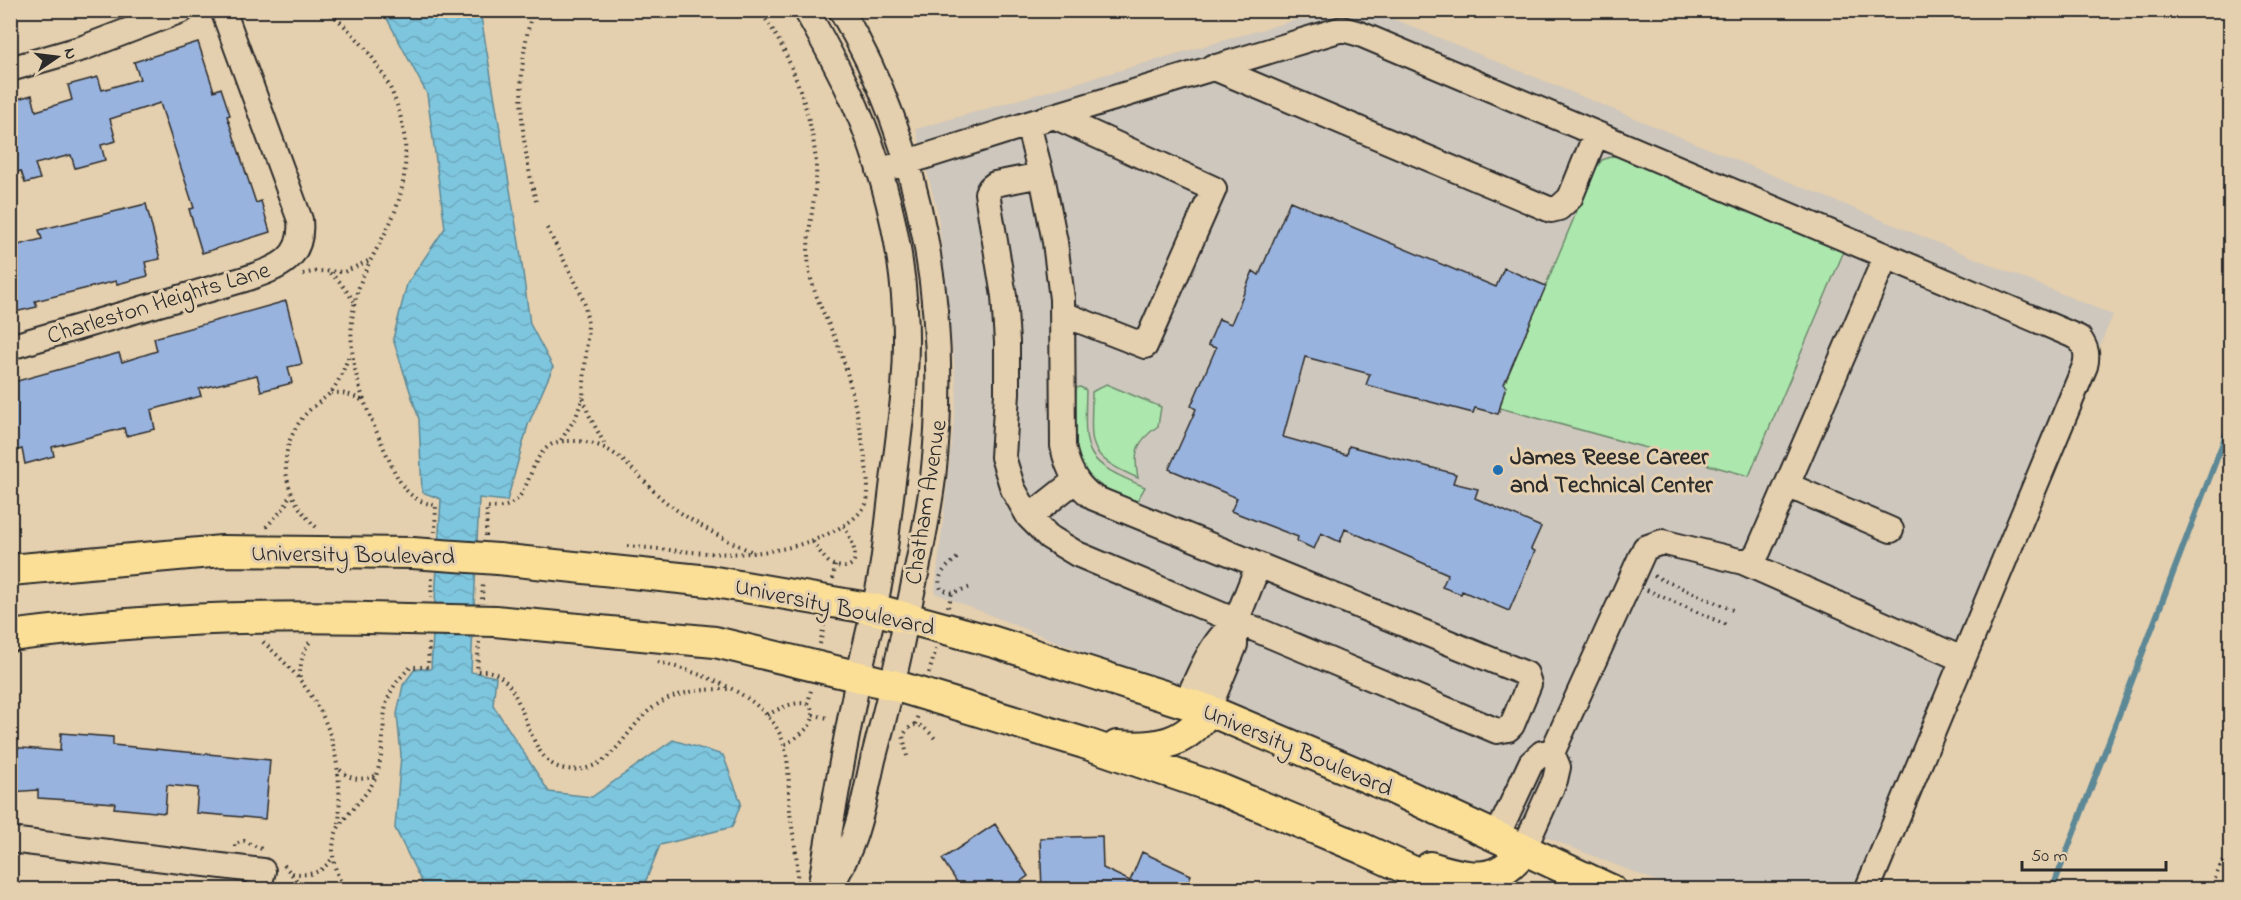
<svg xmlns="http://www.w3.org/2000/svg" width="2241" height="900" viewBox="0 0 2241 900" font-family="'Indie Flower',sans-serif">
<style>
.built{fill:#cec7bd}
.grass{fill:#ace7ad;stroke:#6c896c;stroke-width:1.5}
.water{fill:url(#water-waves);stroke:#5d8896;stroke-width:1.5}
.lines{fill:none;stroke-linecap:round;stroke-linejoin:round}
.stream{stroke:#5d8896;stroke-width:6}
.building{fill:#99b3df;stroke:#2b2b2b;stroke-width:1.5}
.minor-casing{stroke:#2b2b2b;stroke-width:28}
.major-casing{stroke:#2b2b2b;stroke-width:34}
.path{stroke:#2b2b2b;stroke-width:4;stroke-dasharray:1.5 4.5;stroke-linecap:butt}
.minor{stroke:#e4cfae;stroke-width:24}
.major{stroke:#fbdf96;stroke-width:30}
.major-bridge-casing{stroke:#2b2b2b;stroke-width:34;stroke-linecap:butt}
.major-bridge{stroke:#fbdf96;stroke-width:30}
.poi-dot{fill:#1f6fb2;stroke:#e4cfae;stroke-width:2}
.labels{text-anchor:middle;stroke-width:6;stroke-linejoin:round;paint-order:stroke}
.street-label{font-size:24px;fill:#2b2b2b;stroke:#e4cfae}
.poi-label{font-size:24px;font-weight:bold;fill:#2b2b2b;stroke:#e4cfae;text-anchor:start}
</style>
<defs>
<pattern id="water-waves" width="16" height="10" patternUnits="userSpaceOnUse" patternTransform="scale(1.5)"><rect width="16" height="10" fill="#7ec6de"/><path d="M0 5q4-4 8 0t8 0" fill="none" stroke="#6daabf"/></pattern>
</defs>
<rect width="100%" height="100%" fill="#e4cfae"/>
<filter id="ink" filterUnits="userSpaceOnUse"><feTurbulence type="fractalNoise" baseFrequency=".0167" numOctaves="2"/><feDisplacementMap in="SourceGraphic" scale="12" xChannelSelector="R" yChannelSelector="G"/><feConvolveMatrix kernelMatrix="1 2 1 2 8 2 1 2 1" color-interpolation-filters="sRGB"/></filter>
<g filter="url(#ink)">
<!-- built -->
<path class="built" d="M1326,11H1374L2113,315L1867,889H1676L935,593L957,393L938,214L916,129Z"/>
<!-- grass -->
<path class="grass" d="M1613,156H1620L1844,251L1749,476L1500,408L1504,385L1594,170L1602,160Z
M1106,384L1161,407L1158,426C1136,442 1133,452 1138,478C1083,455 1092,444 1092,392Z
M1080,387L1086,390C1084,456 1083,461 1145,487L1137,501C1068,480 1074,452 1076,388Z"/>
<!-- water -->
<path class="water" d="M383,11H480L519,243L530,324L553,367L528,425L507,501L479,498L471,672L496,677L493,705L549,792L592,797L673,740L723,755L741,803L732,827L660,845L645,883L646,889H425L395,828L401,755L397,714L403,685L415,669H431L441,499L422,492L419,419L393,339L407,284L445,228L427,94Z"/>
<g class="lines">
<!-- stream -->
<path class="stream" d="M2052,890L2230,424"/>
</g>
<!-- building -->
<path class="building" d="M198,42L214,91L221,88L230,115L227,116L256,203L261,201L270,232L202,253L189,209L194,208L160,103L110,119L116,141L101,145L105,160L75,168L71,155L35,164L40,179L25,183L21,171L10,174V101L32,95L36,111L72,100L68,85L98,77L102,90L140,79L134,62Z
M1290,201L1496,287L1504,268L1546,286L1504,384L1506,386L1498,414L1475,408L1473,413L1366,385L1370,374L1305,357L1283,437L1347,455L1349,446L1456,474L1453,483L1478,489L1475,498L1541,527L1531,549L1535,551L1509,611L1462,591L1461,594L1442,587L1448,574L1345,529L1340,542L1321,533L1314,549L1297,541L1298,537L1231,511L1237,498L1169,469L1196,409L1191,406L1216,348L1208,345L1219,319L1231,324L1253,271L1259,275Z
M146,204L160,259L145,262L148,276L117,284L116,281L35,301L37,307L10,313V247L42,239L39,230Z
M286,301L302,364L288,367L292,383L261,391L257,375L199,389L201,396L151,410L155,429L126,436L124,428L52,447L54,456L25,464L22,449L10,452V383L119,353L122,362L157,351L154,338Z
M61,733L113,737V745L270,760L265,819L196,813L198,788L167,785L165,813L114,808L115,803L38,798V790L10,792V747L60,751Z
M995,824L1028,876L1008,890H962L942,859Z
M1102,836L1103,868L1130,881L1142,852L1191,875L1185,890H1042L1040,838Z"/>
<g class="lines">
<!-- minor casing -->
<g class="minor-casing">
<path id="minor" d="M806,10C824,42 842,74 856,107C883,170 901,241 905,310C909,365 901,419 894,473C890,503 887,534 883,563C877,602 866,641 858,679C844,749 831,819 820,890
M1212,67L1551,210L1559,208L1570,198L1596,134
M10,69L83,48L182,10
M1054,116L1214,189L1145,346L1063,314
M1028,124L1342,29L1360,34L1886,256L1758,552L1752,559L1743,562L1662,542L1645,548L1552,753
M879,171L1028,124L1041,175L1043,181L1055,242L1062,299L1063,446C1067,467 1076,486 1094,498L1526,674L1529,684L1512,725L1508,729L1497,731L1077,554L1049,537L1029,517L1013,489L1003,457L1007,393V342L1004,296L987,193L990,188L995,184L1041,175
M10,347L245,279C277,268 304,260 300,220L223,10
M1787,485L1891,530
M1029,517L1076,480
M1743,562L1962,659
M1186,704C1197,678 1212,639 1235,624
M1208,710L1235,645V624L1258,566
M1497,836L1531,763L1542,753H1552L1558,767L1555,780L1524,849
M10,840L263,871L258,890
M829,890C840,870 851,849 857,827C864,805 868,782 873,760C883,722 893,684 901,645C912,590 926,534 933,478C951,317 924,151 841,10
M1867,890L2085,366C2088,354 2086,348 2079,338L1886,256"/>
</g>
<!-- major casing -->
<g class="major-casing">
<path id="major" d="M498,559L709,581L874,609L994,642L1208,710L1385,785L1611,890
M10,570L222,551L412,553
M495,621L715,642L893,685L1084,743L1222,790L1361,848L1453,890
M10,636C142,619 275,614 407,619
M1117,746C1156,749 1186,745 1208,710
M1430,867C1468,879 1498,886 1524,849"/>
</g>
<!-- path -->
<path class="path" d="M326,10C390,60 425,135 394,214C382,244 362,268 355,301C343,358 363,402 386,453C398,479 405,501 436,505L435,532
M533,10C514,76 520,140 537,205
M547,228L580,291L585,305L588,325L583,397L588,413L606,447
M330,273L339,281L354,301
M303,274L318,271L344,272L368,261
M331,393C344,392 352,395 363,401
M561,440L576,417L583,397
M266,527L285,507L290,494
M316,527C283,497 274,452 304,416C312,406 324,400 332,391C340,380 345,366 350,353
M486,536L487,507C534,513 522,466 549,446C556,441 564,441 571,441C620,440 637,481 671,506C697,525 725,540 755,553
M813,542C818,549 824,559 831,564C834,566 841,567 845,567C865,564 849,535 844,526
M627,546C699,552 764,565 832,532C844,526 859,517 866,504C875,485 850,377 841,353C831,325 814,300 809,269C805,238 814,210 816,179C819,131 790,48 759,10
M957,558C947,567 935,575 941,589L952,593L971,587
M1654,576L1735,611
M833,579L835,565
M1647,590L1729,626
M431,598L432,578
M482,599L483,582
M948,607L952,593
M263,642C326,698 343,743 339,826
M479,642L477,671C482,671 487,671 491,672C529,683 523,764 566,769C614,775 623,728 655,706C678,691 703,689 730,689
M820,644L824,625
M658,662C704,674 772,696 785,748C790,768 788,791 790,812C793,838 800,863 796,890
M929,673L936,649
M300,678C300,663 302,653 311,640
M808,704L811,690
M767,715C781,708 792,701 808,704C824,721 798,737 784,745
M813,715L829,718
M915,724L918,715
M907,756L903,736C915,715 926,728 937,741
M340,770C352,781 360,780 376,776
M235,847V844L244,841L264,850
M284,865L298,882L300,890
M292,873C310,876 320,874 332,859
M347,890C332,873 328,844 340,825C352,807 370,794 377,773C391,729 371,702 411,667H428L429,641
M2211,890L2219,868L2227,857L2230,848"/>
<!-- minor -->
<use href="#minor" class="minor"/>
<!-- major -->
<use href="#major" class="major"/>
<!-- major-bridge casing -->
<g class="major-bridge-casing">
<path id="major-bridge" d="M412,553L498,559
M407,619L495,621"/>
</g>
<!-- major-bridge -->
<use href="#major-bridge" class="major-bridge"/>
</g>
</g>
<!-- markers -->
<circle class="poi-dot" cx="1498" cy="470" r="6"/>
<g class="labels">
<!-- street labels -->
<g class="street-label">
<text transform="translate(158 302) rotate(-17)" y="8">Charleston Heights Lane</text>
<text transform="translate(925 502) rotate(-81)" y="8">Chatham Avenue</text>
<text transform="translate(353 554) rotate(1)" y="8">University Boulevard</text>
<text transform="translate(835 606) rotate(12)" y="8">University Boulevard</text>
<text transform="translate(1298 749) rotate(23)" y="8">University Boulevard</text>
</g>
<!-- poi labels -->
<g class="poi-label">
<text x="1510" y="464">James Reese Career<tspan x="1510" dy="28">and Technical Center</tspan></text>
</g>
</g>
<!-- margin -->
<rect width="2241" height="900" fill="none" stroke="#e4cfae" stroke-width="36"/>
<rect x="18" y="18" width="2205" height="864" fill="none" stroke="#2b2b2b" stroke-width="2" filter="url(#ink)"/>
<!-- north arrow -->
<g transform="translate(57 57) rotate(76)" stroke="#e4cfae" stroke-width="4.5" paint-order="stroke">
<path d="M0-4.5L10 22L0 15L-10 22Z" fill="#2b2b2b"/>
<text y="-9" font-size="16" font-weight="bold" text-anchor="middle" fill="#2b2b2b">N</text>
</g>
<!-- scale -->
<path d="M2022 861v9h144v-9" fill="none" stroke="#2b2b2b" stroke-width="3"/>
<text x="2031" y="861" font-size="18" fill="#2b2b2b" stroke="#e4cfae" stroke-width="4.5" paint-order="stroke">50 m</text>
</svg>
